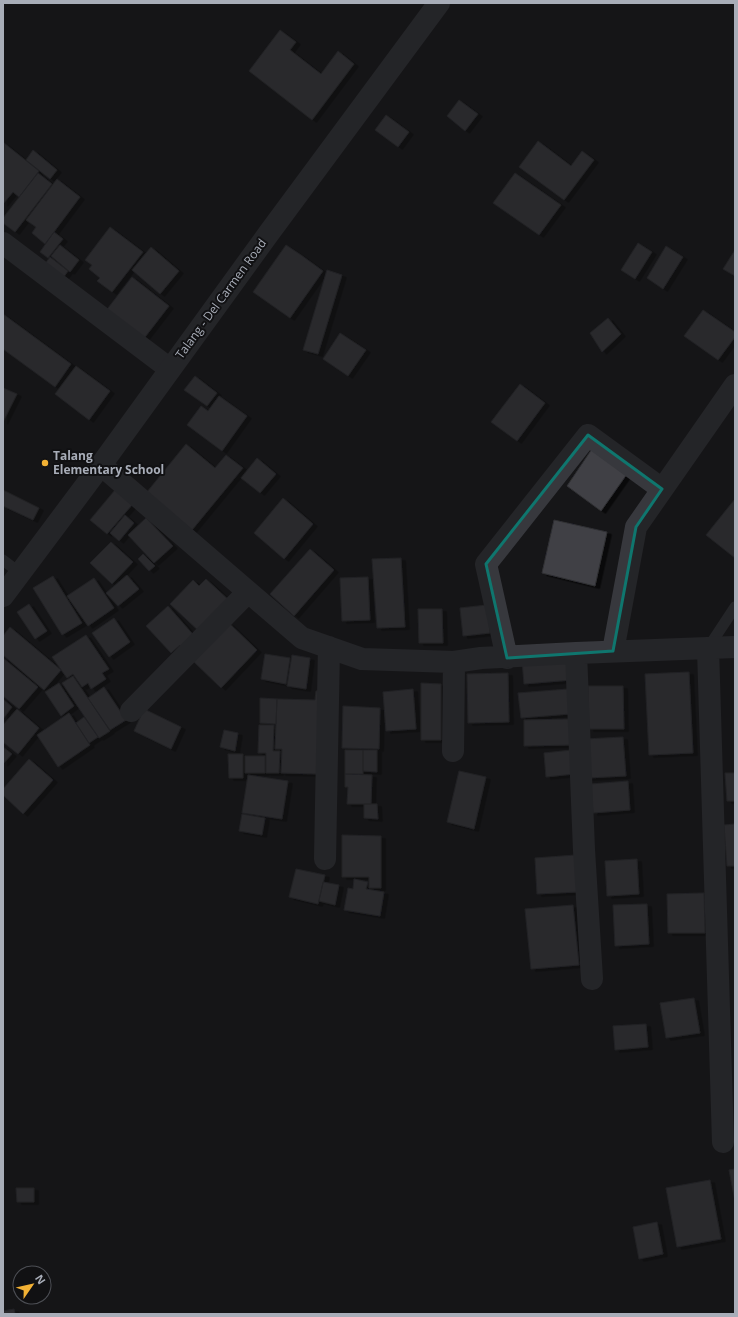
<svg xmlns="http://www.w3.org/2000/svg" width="738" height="1317" viewBox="0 0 738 1317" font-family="'Open Sans',sans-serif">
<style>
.building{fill:#404145;stroke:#303034;filter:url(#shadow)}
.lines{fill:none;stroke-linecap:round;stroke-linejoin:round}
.service{stroke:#37383d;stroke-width:11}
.minor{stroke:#37383d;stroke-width:22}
.tertiary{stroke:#37383d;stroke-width:22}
.marked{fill:none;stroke:#0f766e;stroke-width:3;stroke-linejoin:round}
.poi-dot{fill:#f2b134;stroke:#111113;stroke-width:1.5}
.labels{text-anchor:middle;stroke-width:4;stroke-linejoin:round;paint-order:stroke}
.street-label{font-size:12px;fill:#a8adb8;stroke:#111113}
.poi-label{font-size:12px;font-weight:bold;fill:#a8adb8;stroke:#111113;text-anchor:start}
</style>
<defs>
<filter id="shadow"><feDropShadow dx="4.5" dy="2.5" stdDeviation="0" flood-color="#0009"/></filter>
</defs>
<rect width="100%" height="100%" fill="#161618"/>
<!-- building -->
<path class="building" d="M280,30L296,42L290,50L321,74L338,51L354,64L312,120L249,71Z
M459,100L478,114L465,131L447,116Z
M386,115L409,132L398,147L375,130Z
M538,141L571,166L582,151L594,160L564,200L519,167Z
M4,143L39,171L19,197L13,192L3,204Z
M33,150L57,170L50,179L26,160Z
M38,173L52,184L15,232L3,223V218Z
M515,173L561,205L539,235L493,203Z
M57,179L80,197L45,244L32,233L36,227L26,220Z
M110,227L143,252L112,292L97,281L100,278L89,269L92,265L85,260Z
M54,232L63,239L48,258L40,252Z
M638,243L652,252L635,279L621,270Z
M60,245L79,260L70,272L51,256Z
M286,245L301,255L323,271L290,318L253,292Z
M666,246L683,257L663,289L647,278Z
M151,247L179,271L160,294L132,270Z
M735,250V276L723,269Z
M50,257L68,271L63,278L45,264Z
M327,270L342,275L318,354L303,350Z
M132,277L169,306L142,341L105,312Z
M703,310L735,332V337L718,360L684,336Z
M3,314L71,364L55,387L3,349Z
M608,318L621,334L602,352L590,333Z
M340,333L366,350L348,376L323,359Z
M76,366L110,391L89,420L55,394Z
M195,376L217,393L207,406L184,390Z
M520,384L545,403L517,441L491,422Z
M3,388L17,394L3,422Z
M219,396L247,416L222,451L187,425L201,406L208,411Z
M186,444L215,468L226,455L243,468L192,530L147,492Z
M592,449L627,474L601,511L567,486Z
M257,458L276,474L260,493L241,478Z
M3,490L39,508L33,520L3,506Z
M115,490L132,505L107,534L90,520Z
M283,498L313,524L284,559L254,533Z
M735,499V558L706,535Z
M125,515L134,523L119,541L110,533Z
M146,518L173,546L154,563L128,535Z
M554,520L607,532L595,586L542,573Z
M111,542L133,562L112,584L90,563Z
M310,549L334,570L294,616L270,594Z
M143,554L155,566L149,571L138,559Z
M401,558L405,627L377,628L372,559Z
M127,575L139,589L118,606L106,593Z
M53,576L82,623L62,635L33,588Z
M368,577L370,620L342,621L340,578Z
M94,578L114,608L88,626L67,596Z
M206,579L232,603L202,634L170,604L193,580L199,586Z
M29,604L47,631L35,639L17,612Z
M487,605L490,633L463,636L460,608Z
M168,606L197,639L185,650L180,645L171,653L146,626Z
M418,609H442L443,643H419Z
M114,618L130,642L109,657L92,633Z
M229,623L257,650L221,688L192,660Z
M10,627L61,670L44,690L3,655V636Z
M86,635L109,669L102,673L106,679L91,689L88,683L82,687L73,674L67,678L52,657Z
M265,654L290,658L286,684L261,679Z
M292,655L310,658L306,689L287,686Z
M570,656L572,680L524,684L522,660Z
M3,658L38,687L19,709L3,696Z
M689,672L693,753L649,755L645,674Z
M508,673L509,722L468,723L467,674Z
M73,676L110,731L99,738L62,683Z
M59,683L74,706L61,716L45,692Z
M421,683L441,684V740H421Z
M588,686H623L624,729H589Z
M104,687L126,720L110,730L88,698Z
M413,689L416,729L386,731L383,692Z
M568,689L570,714L521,718L518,693Z
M316,691H327L318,774L281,773L282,749H275L277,699L315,700Z
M260,698L277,699L276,724L260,723Z
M3,699L12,707L3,719Z
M343,706L380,708L379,749L342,748Z
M17,709L39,728L18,754L3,742V725Z
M144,709L181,727L171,749L134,731Z
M69,713L90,745L58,767L37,735Z
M84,717L98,737L89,743L76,723Z
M571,719L572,745L524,746V720Z
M259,725H274L273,751H280L279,773H266V753H258Z
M224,730L238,733L235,751L220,747Z
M623,737L626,776L588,778L585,739Z
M3,747L12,754L3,764Z
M345,750H363V774H345Z
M363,750H377V772L363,771Z
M572,750L574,774L546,777L544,753Z
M228,754H243V778H229Z
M245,756H265V773H245Z
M29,759L53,780L23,814L3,795V789Z
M459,771L486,777L474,829L447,822Z
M725,773H735V801H727Z
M345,774L372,775L371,804H347L348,787H345Z
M248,775L288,781L282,819L242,813Z
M628,781L630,810L593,813L591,784Z
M364,804H377L378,819L364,818Z
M242,814L265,818L262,835L239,831Z
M735,824V866H727L724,825Z
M342,835L381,836V888H369V877H342Z
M576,855L578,892L537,894L535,858Z
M637,859L639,894L607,896L605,861Z
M296,869L325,875L318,904L289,897Z
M354,879L368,882L366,889L384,892L380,916L344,910L348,888L353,889Z
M323,882L339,885L335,905L319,901Z
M704,893L705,933H668L667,894Z
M647,904L649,944L615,946L613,905Z
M573,905L579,965L531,969L525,909Z
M694,998L700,1033L666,1038L660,1003Z
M646,1024L648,1047L615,1050L613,1026Z
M735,1169V1201L729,1170Z
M710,1180L721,1239L677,1247L666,1188Z
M16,1188H34V1202H17Z
M657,1222L663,1254L639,1259L633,1227Z
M14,1309L15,1314H3V1311Z"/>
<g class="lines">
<!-- service -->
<path class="service" d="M3,560L20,573
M708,648L735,607"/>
<!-- minor -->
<path class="minor" d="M3,243L170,369
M101,465L302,638L362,659L454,662L481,658L576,653L735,647
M708,648L723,1142
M613,651L636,527L735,385
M576,653L584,850L592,979
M507,658L486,564L588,435L662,489
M131,711L248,592
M453,751L454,662
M325,859L329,647"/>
<!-- tertiary -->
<path class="tertiary" d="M3,596L101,465L269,233L439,3"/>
</g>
<!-- marked area -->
<path d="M0 0H738V1317H0ZM588,435L662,489L636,527L613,651L507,658L486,564Z" fill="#161618" fill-opacity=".55" fill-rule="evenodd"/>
<path class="marked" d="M588,435L662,489L636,527L613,651L507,658L486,564Z"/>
<!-- markers -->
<circle class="poi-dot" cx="45" cy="463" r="4"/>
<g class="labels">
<!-- street labels -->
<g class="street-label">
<text transform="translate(221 299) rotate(-54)" y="4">Talang - Del Carmen Road</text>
</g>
<!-- poi labels -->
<g class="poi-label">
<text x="53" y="460">Talang<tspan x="53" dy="14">Elementary School</tspan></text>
</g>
</g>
<!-- border -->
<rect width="738" height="1317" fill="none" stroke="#a8adb8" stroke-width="8"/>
<!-- north arrow -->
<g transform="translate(32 1285) rotate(56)"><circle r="19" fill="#111113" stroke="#4d4f55"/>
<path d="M0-3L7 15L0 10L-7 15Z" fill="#f2b134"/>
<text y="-6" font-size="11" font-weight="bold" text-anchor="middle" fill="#a8adb8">N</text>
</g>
</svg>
